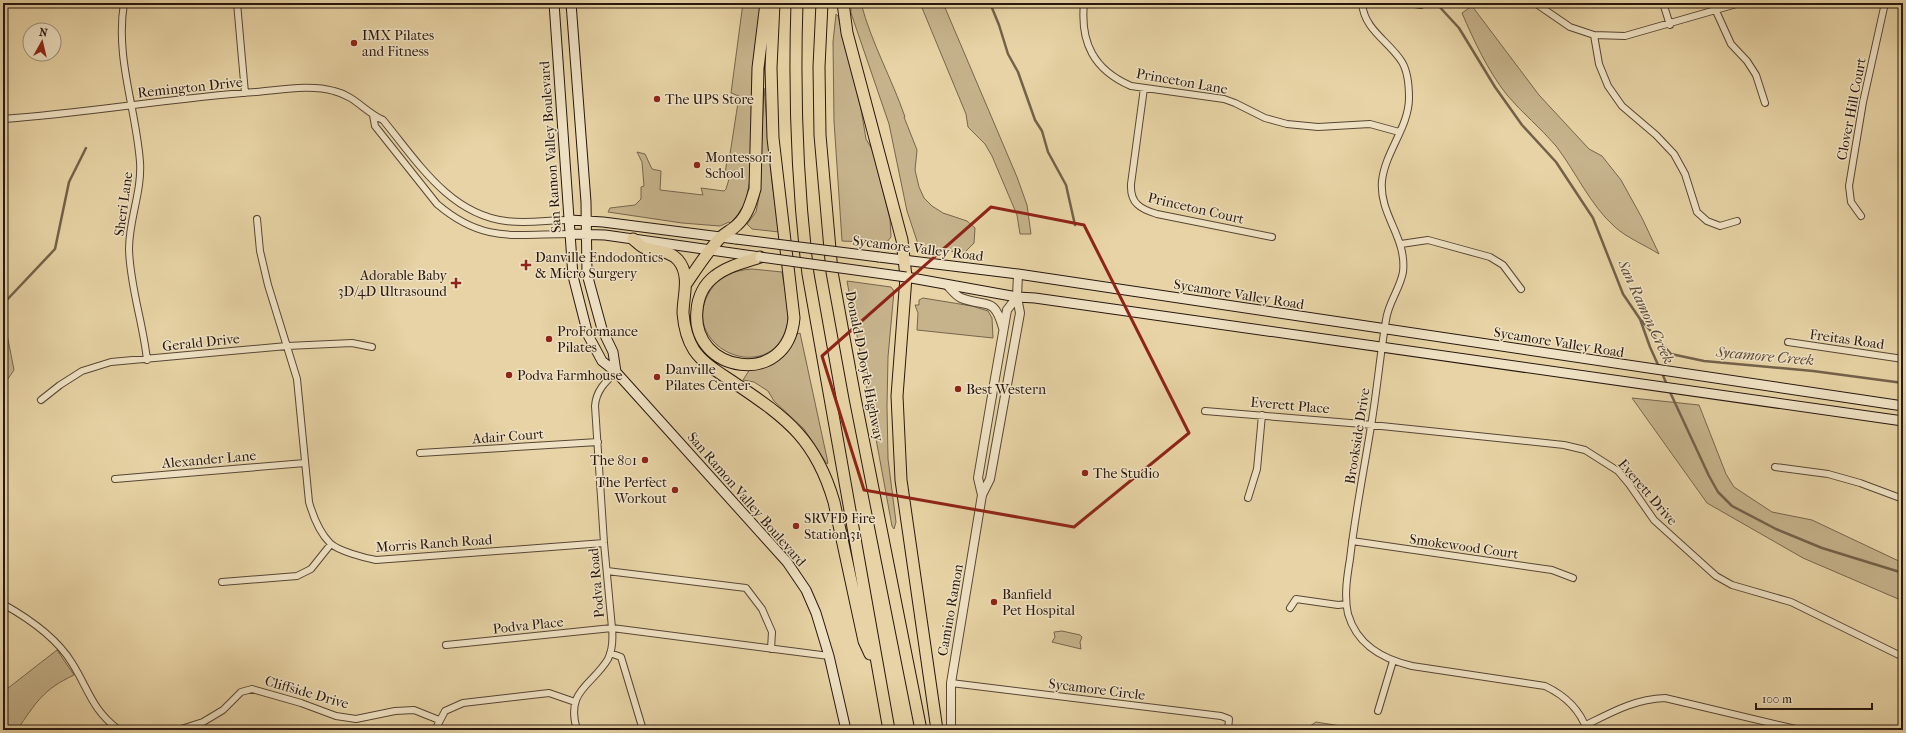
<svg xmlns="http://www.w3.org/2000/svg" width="1906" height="733" viewBox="0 0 1906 733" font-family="'IM FELL French Canon',serif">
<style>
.green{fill:#c6b38c;stroke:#76654e}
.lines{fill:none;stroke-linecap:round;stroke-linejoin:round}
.stream{stroke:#73614a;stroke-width:2.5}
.minor-casing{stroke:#574634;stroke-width:8}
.tertiary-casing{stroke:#574634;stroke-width:10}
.secondary-casing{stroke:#27170f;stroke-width:11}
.motorway-casing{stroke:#27170f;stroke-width:13}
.minor{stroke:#efe2c4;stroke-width:6}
.tertiary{stroke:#efe2c4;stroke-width:8}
.secondary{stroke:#efe2c4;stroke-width:9}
.motorway{stroke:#e7d3a5;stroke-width:11}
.secondary-bridge-casing{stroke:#27170f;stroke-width:11;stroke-linecap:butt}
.secondary-bridge{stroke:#efe2c4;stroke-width:9}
.marked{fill:none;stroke:#8f2418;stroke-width:3;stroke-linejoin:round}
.poi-dot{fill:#8f2418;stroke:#efe2c4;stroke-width:1.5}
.labels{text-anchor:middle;stroke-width:3;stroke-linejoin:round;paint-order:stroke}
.poi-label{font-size:14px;fill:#27170f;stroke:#efe2c4;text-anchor:start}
.street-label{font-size:14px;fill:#27170f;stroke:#efe2c4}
.water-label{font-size:15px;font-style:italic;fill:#5a4937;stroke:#efe2c4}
</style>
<rect width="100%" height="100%" fill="#e7d3a5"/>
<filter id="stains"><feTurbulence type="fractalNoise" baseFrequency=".005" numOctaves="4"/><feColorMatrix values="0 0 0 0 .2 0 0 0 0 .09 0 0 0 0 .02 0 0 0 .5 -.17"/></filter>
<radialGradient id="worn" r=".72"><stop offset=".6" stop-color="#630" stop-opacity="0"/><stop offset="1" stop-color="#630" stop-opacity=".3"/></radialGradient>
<!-- green -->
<path class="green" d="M743,3H761L750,179L745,206L744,205L737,216L730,223L729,222L720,226L682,223L608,212L610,208L635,205L641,199V187L644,186L642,162L637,152L645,154L652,169L661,171L660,190L703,195L701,188L724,191L726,189L729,179L725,174L727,160L730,154L739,96L731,93Z
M851,3H861C871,42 892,79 905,117H904L917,150L915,170L919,187L924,198L932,206L943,213L967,221L975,228L974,243L964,253L923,247L918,244L907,211L889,124L851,13Z
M920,3H943L1017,177L1027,205L1031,234H1020L1017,215L992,156L985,144L968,127L966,114Z
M1472,6L1539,95L1589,149L1602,156L1621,180L1642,218L1659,254C1645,245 1627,238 1615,227C1590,205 1576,172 1556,146C1541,128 1522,113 1507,95C1488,71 1474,41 1462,13Z
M836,14L838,16L861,109L866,139L873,151L890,219L891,237L886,243L842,241L834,121L833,42Z
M764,88L772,182L779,232L752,229L747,224L756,212L759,197Z
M752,269L782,272C784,287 790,306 788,321C775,391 675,348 710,291C719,276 735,270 752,269Z
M847,281L891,287L894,291L888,357L887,406L888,459L896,522L894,529L892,526Z
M923,298L972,306L988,311L992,318L993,338L917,330L918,313L915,305H919V300Z
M3,324H5L14,370L3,386Z
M800,333L828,463L827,464L804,429L774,401L768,391L754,382L743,380L750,369L789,347L797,334Z
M1632,398L1699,405L1726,474L1734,487L1772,512L1812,520L1903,563V601L1803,558L1707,503Z
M1062,631L1080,635L1082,637L1080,642L1081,649L1052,642L1055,637L1054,632Z
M57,650L74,675C42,690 36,703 17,730H3V692Z
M1316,722L1366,730H1304Z"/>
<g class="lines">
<!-- stream -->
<path class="stream" d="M990,3L999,25L1008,54L1018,72L1035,120L1042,131L1048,152L1066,185L1075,225
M1436,3L1459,28L1495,87L1522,125L1556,162L1593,218L1623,294L1640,319L1650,347L1659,367
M3,307L4,303L55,249L69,182L86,148
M1641,320L1671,354L1704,361L1813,371L1903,383
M1662,373L1667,385
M1669,390L1709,476L1718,492L1732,506L1776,529L1822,548L1903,573"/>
<!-- minor casing -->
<g class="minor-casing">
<path id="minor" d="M124,3C115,58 136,108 140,162C142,192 129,219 129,249C130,287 143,322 147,360
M237,3L245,93
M1084,3C1080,43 1094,70 1131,86L1224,99L1235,103L1265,118L1287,124L1318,127L1370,124L1399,132
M1362,3C1364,30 1389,41 1402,62C1408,72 1409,87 1409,98C1409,127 1385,152 1382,181C1379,215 1407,237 1403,272C1400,289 1388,303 1386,320C1380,355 1377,391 1371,426C1364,470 1355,514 1350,559C1347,577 1344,596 1348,614C1357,645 1382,659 1412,666L1545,686C1564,695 1580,710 1587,730
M1408,3L1421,5
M1535,3L1570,27L1594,35L1625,36L1740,3
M1663,3L1670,25
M1716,11L1731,44L1747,61L1756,75L1765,103
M1594,35L1599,64L1608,86L1622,106L1656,135L1674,154L1685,174L1697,212L1707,221L1720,226L1737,221
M1144,88L1131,184C1130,203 1140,209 1157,214L1272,237
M373,115L375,126L437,204C484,244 515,234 571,234
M3,119C88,113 171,98 256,92C281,90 310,84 334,91C355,96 365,112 383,120C417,161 449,214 506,221C527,224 548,220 570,220
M1861,216L1851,202L1849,186L1863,102L1885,3
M257,219L260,251L268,285L297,379L309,502C313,516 319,532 330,543C338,551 365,558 376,560L604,543
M1401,244L1428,240L1490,257L1503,265L1521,289
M1788,342L1903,359
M616,372C605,382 596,391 595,406L604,543L612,628L829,656
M41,400L60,385L82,371L111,362L287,346L352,343L372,347
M1205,411L1362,424L1564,445L1585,450L1618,471L1629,484L1654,520L1716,576L1732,585L1791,602L1903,657
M420,453L598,442
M1775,467L1828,474L1860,483L1903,499
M115,479L305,463
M1248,498L1257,469L1262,415
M1352,541L1552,570L1573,578
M607,571L746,588L762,609L772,632L771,649
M222,582L297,576L311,569L331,544
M3,604C28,618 57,638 72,663C89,690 92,710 119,730
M1290,608L1296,599L1338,605L1346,604
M446,645L612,628C613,639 613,649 608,659C592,686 565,690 577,730
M610,653L621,657L643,730
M951,683L1221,716L1229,719L1228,730
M1378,711L1393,661
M1586,725C1612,712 1635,699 1665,698L1800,730
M178,730L203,722L223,710L241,692L252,689L301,703L336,716L356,719L395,711L414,710L439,720
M435,730L445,711L463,703L549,693L575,702"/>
</g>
<!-- tertiary casing -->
<g class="tertiary-casing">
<path id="tertiary" d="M947,285C951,289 956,296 961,298C986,308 994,295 1003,328
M982,495L978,478L994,384L1007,310L1017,297
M951,730V683L982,495L990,479L1020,313L1017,297L1018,274"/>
</g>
<!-- secondary casing -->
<g class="secondary-casing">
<path id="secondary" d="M554,3L573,276L588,335L602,361L616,372L787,562L806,590L816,613L829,656L846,730
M571,3L586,202L587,274L602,329L613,352L616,372
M570,220L603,222L736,239
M571,234L605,235L760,257
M879,257L1018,274L1903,406
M906,277L1017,297L1035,298L1903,421"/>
</g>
<!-- motorway casing -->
<g class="motorway-casing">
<path id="motorway" d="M797,3C794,94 797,183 808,274L889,730
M822,3L819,67L820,135L832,272L855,398L921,730
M843,3L847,33L902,240L906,277L897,396L901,480L937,730
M633,239C637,242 641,247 645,248C657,252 669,250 678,260C691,275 683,296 683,313C684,326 687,339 694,350C704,365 722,374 736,384C788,419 816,440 834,502L864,641L870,654
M760,257C745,262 728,266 715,276C704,284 698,297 697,310C690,373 788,389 794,318L773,138L771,68L774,3
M686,284C697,268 707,252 720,238C725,233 732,230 737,225C748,215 751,202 755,189L758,68L766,3"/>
</g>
<!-- minor -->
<use href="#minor" class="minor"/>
<!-- tertiary -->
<use href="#tertiary" class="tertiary"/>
<!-- secondary -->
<use href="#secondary" class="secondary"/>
<!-- motorway -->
<use href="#motorway" class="motorway"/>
<!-- secondary-bridge casing -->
<g class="secondary-bridge-casing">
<path id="secondary-bridge" d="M736,239L879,257
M760,257L906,277"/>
</g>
<!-- secondary-bridge -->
<use href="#secondary-bridge" class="secondary-bridge"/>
</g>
<!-- marked area -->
<path class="marked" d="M991,207L1084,225L1189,433L1074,527L864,490L822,356Z"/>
<!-- markers -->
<g class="poi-dot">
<circle cx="354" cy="43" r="4"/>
<circle cx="657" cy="99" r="4"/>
<circle cx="697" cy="165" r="4"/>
<path d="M524 259h4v4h4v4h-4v4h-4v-4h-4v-4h4z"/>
<path d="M454 277h4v4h4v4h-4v4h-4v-4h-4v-4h4z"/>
<circle cx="549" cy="339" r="4"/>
<circle cx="509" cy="375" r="4"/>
<circle cx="657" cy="377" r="4"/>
<circle cx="958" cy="389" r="4"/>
<circle cx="645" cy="460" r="4"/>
<circle cx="1085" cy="473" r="4"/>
<circle cx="675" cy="490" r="4"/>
<circle cx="796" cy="526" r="4"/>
<circle cx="994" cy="602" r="4"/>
</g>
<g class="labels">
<!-- poi labels -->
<g class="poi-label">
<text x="362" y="40">IMX Pilates<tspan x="362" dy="16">and Fitness</tspan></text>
<text x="665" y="104">The UPS Store</text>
<text x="705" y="162">Montessori<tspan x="705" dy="16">School</tspan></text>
<text x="535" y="262">Danville Endodontics<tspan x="535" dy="16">&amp; Micro Surgery</tspan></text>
<text x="447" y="280" text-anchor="end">Adorable Baby<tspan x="447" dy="16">3D/4D Ultrasound</tspan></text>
<text x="557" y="336">ProFormance<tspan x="557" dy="16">Pilates</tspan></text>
<text x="665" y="374">Danville<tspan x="665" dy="16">Pilates Center</tspan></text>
<text x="517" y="380">Podva Farmhouse</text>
<text x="966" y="394">Best Western</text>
<text x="637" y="465" text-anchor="end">The 801</text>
<text x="1093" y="478">The Studio</text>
<text x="667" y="487" text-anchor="end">The Perfect<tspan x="667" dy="16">Workout</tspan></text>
<text x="804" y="523">SRVFD Fire<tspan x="804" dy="16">Station 31</tspan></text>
<text x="1002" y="599">Banfield<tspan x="1002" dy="16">Pet Hospital</tspan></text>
</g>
<!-- street labels -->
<g class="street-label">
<text transform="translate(1182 81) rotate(10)" y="5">Princeton Lane</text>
<text transform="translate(190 87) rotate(-6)" y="5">Remington Drive</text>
<text transform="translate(1851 109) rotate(-79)" y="5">Clover Hill Court</text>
<text transform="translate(550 147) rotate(-94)" y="5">San Ramon Valley Boulevard</text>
<text transform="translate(123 204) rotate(-82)" y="5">Sheri Lane</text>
<text transform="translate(1196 208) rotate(13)" y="5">Princeton Court</text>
<text transform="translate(918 248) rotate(7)" y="5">Sycamore Valley Road</text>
<text transform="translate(1239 294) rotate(9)" y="5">Sycamore Valley Road</text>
<text transform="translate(1847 339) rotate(8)" y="5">Freitas Road</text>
<text transform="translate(201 342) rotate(-6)" y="5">Gerald Drive</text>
<text transform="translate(1559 342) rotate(9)" y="5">Sycamore Valley Road</text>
<text transform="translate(865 366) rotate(79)" y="5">Donald D Doyle Highway</text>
<text transform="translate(1290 405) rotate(5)" y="5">Everett Place</text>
<text transform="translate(508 436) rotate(-4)" y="5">Adair Court</text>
<text transform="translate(1357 436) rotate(-81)" y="5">Brookside Drive</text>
<text transform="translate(209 459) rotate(-5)" y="5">Alexander Lane</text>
<text transform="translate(1648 492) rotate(49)" y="5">Everett Drive</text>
<text transform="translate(747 499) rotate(49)" y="5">San Ramon Valley Boulevard</text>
<text transform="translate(434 543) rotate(-4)" y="5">Morris Ranch Road</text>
<text transform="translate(1464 546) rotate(8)" y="5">Smokewood Court</text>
<text transform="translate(596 583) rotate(-95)" y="5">Podva Road</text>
<text transform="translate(950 610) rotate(-80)" y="5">Camino Ramon</text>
<text transform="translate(528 625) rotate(-6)" y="5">Podva Place</text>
<text transform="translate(1097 689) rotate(7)" y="5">Sycamore Circle</text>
<text transform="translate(307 692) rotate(16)" y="5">Cliffside Drive</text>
</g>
<!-- water labels -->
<g class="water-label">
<text transform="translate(1646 312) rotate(65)" y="5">San Ramon Creek</text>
<text transform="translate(1765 356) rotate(5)" y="5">Sycamore Creek</text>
</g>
</g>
<!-- margin -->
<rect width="1906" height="733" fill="none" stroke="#e7d3a5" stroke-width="16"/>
<rect x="4" y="4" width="1898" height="725" fill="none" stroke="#27170f" stroke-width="2"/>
<rect x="8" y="8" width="1890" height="717" fill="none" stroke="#27170f"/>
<!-- north arrow -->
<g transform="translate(42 42) rotate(8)"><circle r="19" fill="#efe2c4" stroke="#9f917c"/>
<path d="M0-3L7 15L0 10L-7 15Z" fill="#8f2418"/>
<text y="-6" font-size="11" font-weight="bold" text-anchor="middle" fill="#27170f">N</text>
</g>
<!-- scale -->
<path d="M1756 703v6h116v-6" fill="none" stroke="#27170f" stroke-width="2"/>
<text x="1762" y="703" font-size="12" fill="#27170f" stroke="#efe2c4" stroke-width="3" paint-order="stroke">100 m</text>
<rect width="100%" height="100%" filter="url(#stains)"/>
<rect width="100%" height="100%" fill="url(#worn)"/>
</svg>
